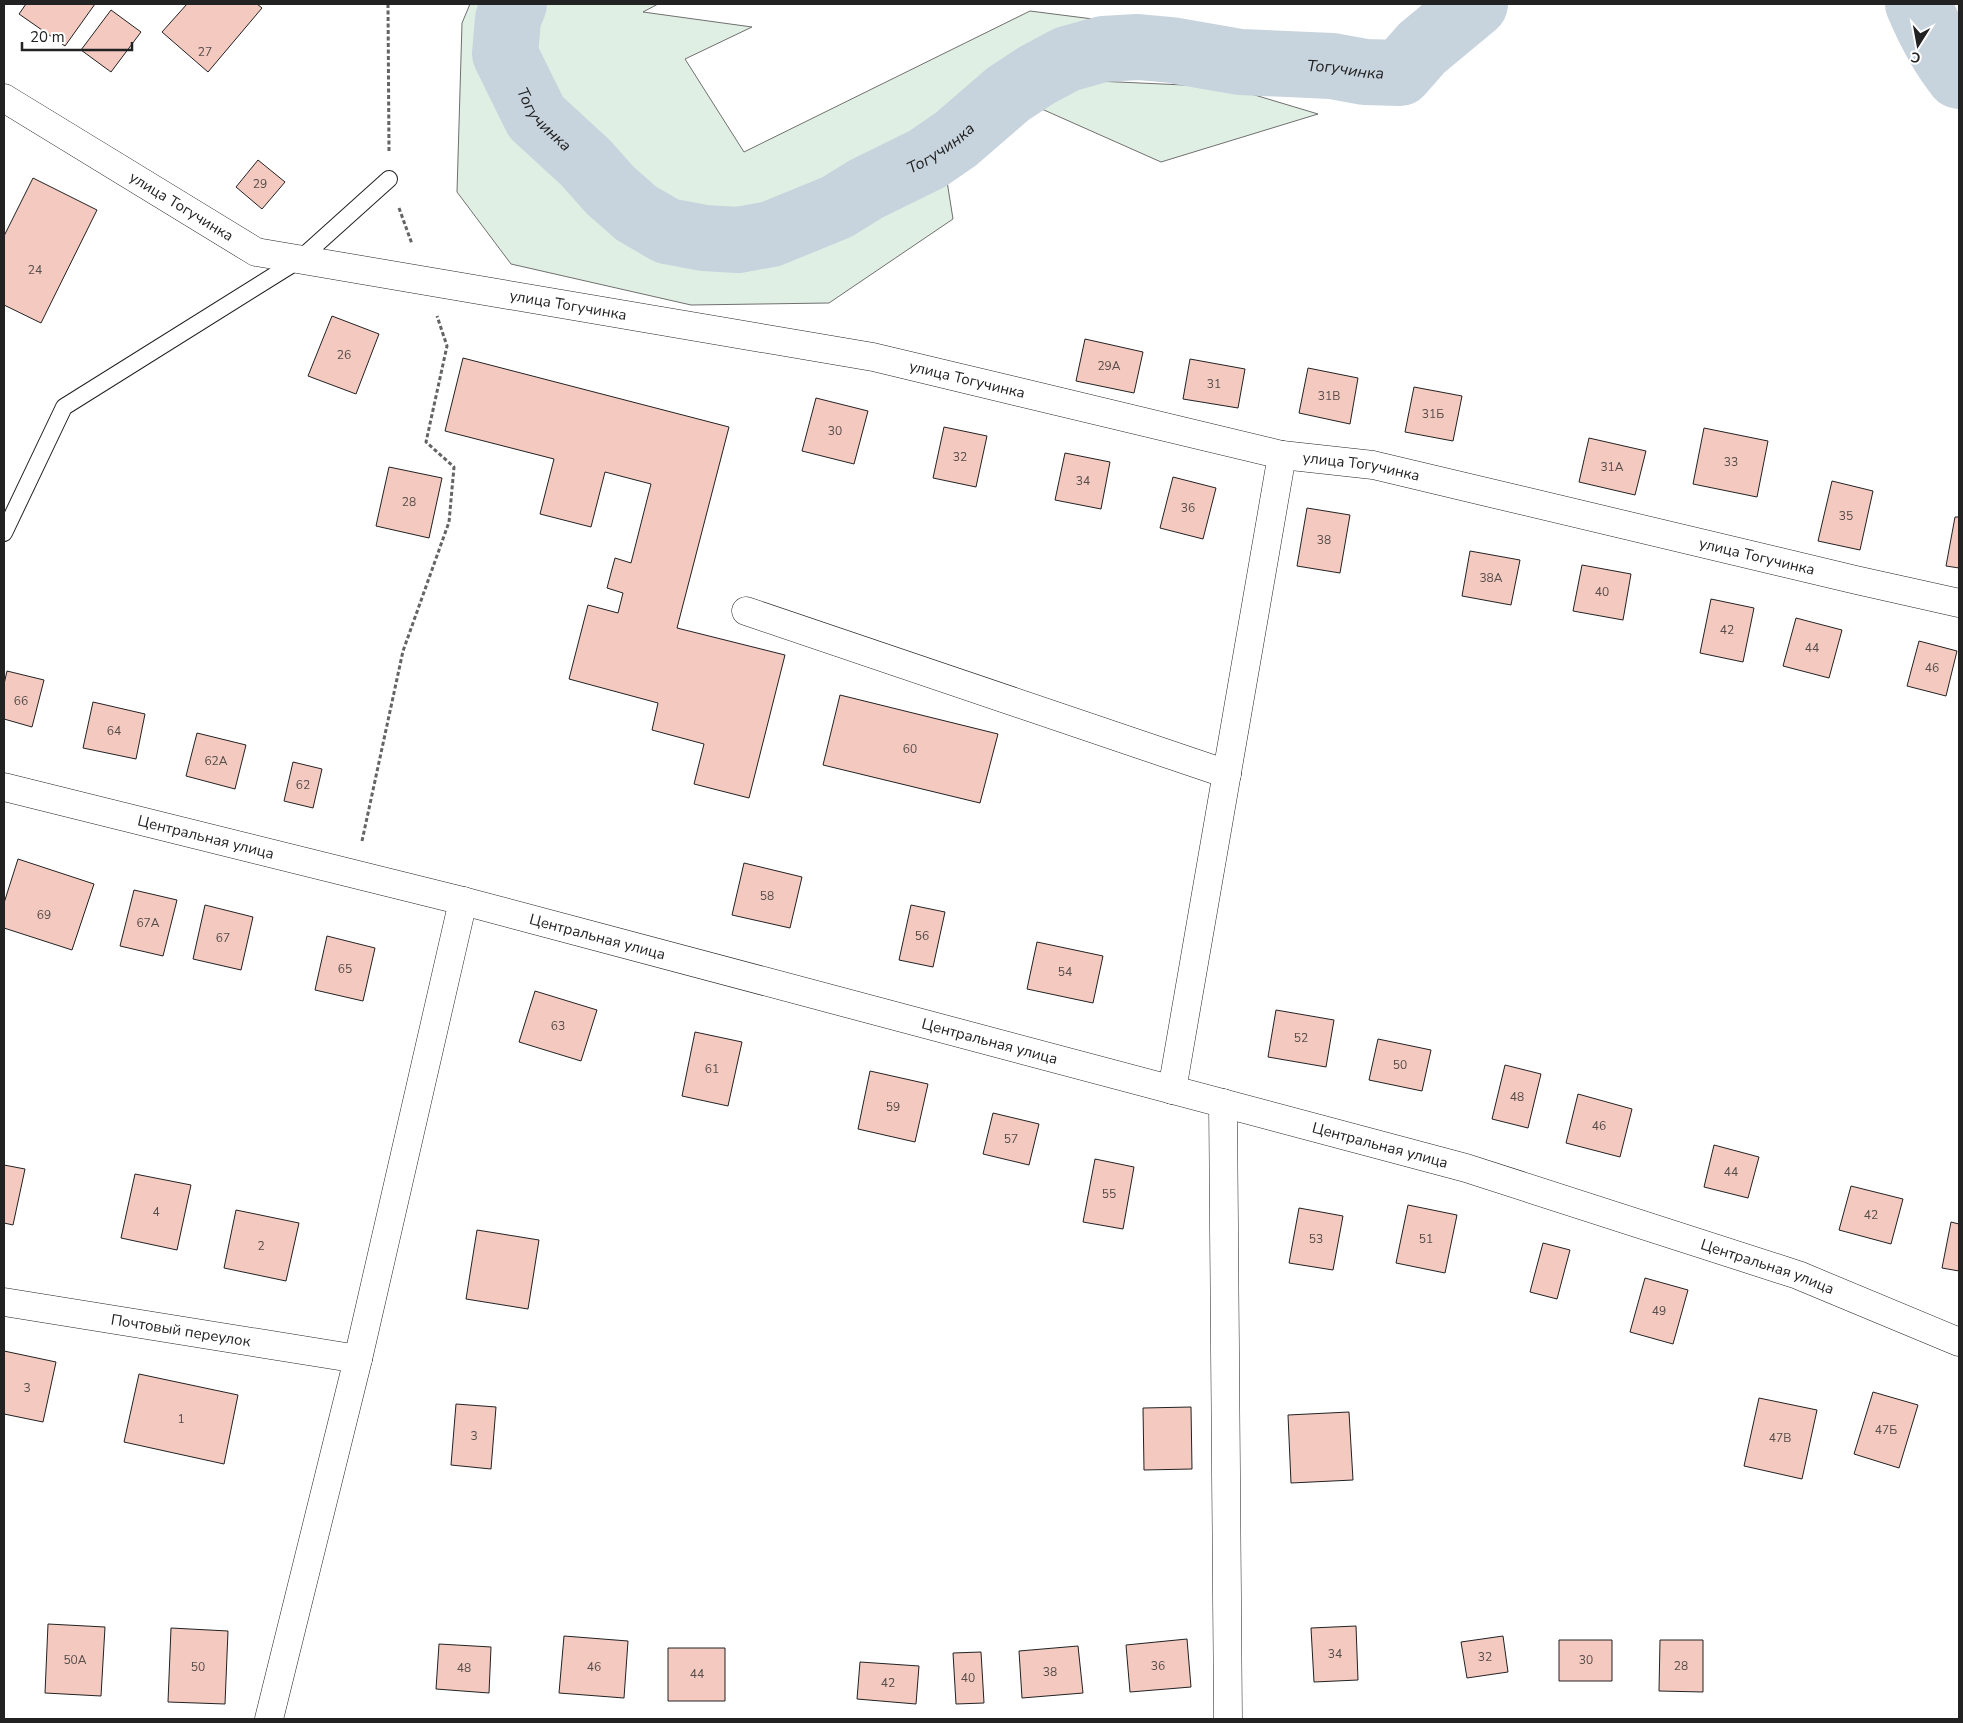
<svg xmlns="http://www.w3.org/2000/svg" width="1963" height="1723" viewBox="0 0 1963 1723" font-family="'Nunito Sans',sans-serif">
<style>
.green{fill:#e0efe3;stroke:#6f6f6f}
.lines{fill:none;stroke-linecap:round;stroke-linejoin:round}
.river{stroke:#c7d3dd;stroke-width:66}
.building{fill:#f3c9c0;stroke:#222}
.service-casing{stroke:#222;stroke-width:18}
.minor-casing{stroke:#222;stroke-width:29}
.secondary-casing{stroke:#222;stroke-width:29}
.path{stroke:#646464;stroke-width:3;stroke-dasharray:4 2.5;stroke-linecap:butt}
.service{stroke:#fff;stroke-width:16}
.minor{stroke:#fff;stroke-width:28}
.secondary{stroke:#fff;stroke-width:28}
.labels{text-anchor:middle;stroke-width:4;stroke-linejoin:round;paint-order:stroke}
.number-label{font-size:12px;fill:#564c4a}
.street-label{font-size:15px;fill:#222;stroke:#fff}
.water-label{font-size:16px;font-style:italic;fill:#222;stroke:#fff}
</style>
<rect width="100%" height="100%" fill="#fff"/>
<!-- green -->
<path class="green" d="M470,4H658L643,12L752,27L685,59L744,152L1030,11L1140,25L1035,60L1074,80L1228,87L1318,114L1161,162L1008,94L946,175L953,219L829,303L691,305L511,264L457,192L462,23Z"/>
<g class="lines">
<!-- river -->
<g class="river">
<path id="s1" d="M514,4L508,19L505,54L536,117L586,163L610,190L636,213L667,231L704,238L738,240L771,234L837,207L866,189L927,159L956,139L1008,94L1037,75L1067,59L1103,49L1138,47L1171,50L1240,62L1332,66L1365,72L1400,73L1422,48L1475,4"/>
<path d="M1918,4C1929,30 1941,54 1959,76"/>
</g>
</g>
<!-- building -->
<path class="building" d="M26,4H95L65,46L19,14Z
M187,4H257L262,8L208,72L162,32Z
M111,10L141,32L111,72L81,50Z
M258,160L285,182L262,209L236,187Z
M33,178L97,210L41,323L4,305V236Z
M332,316L379,334L356,394L308,376Z
M1085,339L1143,352L1134,393L1076,381Z
M463,358L729,427L677,628L785,655L749,798L694,784L704,744L652,730L658,703L569,679L588,605L618,613L623,593L607,588L615,558L631,563L651,484L605,472L591,527L540,514L554,459L445,431Z
M1190,359L1245,369L1238,408L1183,399Z
M1308,368L1358,378L1350,424L1299,413Z
M1414,387L1462,396L1453,441L1405,432Z
M816,398L868,411L854,464L802,451Z
M944,427L987,436L976,487L933,478Z
M1704,428L1768,441L1757,497L1693,484Z
M1589,438L1646,451L1635,495L1579,482Z
M1065,453L1110,462L1101,509L1055,500Z
M389,467L442,478L429,538L376,526Z
M1173,477L1216,488L1203,539L1160,528Z
M1832,481L1873,491L1860,550L1818,541Z
M1307,508L1350,515L1340,573L1297,566Z
M1955,517H1959V568L1946,566Z
M1470,551L1520,560L1511,605L1462,596Z
M1582,565L1631,574L1623,620L1573,611Z
M1711,599L1754,608L1743,662L1700,653Z
M1796,618L1842,630L1829,678L1783,666Z
M1919,641L1957,651L1946,696L1907,686Z
M7,671L44,680L32,727L4,719V684Z
M840,695L998,734L980,803L823,765Z
M93,702L145,714L136,759L83,748Z
M197,733L246,745L235,789L186,776Z
M293,762L322,769L313,808L284,801Z
M18,859L94,884L72,950L4,928V903Z
M744,863L802,877L790,928L732,915Z
M134,890L177,900L163,956L120,946Z
M205,905L253,917L241,970L193,959Z
M911,905L945,912L933,967L899,960Z
M327,936L375,948L363,1001L315,990Z
M1037,942L1103,956L1093,1003L1027,989Z
M535,991L597,1010L581,1061L519,1042Z
M1276,1010L1334,1020L1326,1067L1268,1057Z
M695,1032L742,1042L728,1106L682,1096Z
M1378,1039L1431,1050L1422,1091L1369,1080Z
M1505,1065L1541,1074L1528,1128L1492,1119Z
M870,1071L928,1084L915,1142L858,1129Z
M1578,1094L1632,1109L1620,1157L1566,1143Z
M993,1113L1039,1124L1029,1165L983,1154Z
M1714,1145L1759,1157L1748,1198L1704,1187Z
M1095,1159L1134,1167L1123,1229L1083,1222Z
M4,1165L25,1169L13,1225L4,1223Z
M135,1174L191,1185L177,1250L121,1238Z
M1851,1186L1903,1199L1891,1244L1839,1230Z
M1408,1205L1457,1215L1445,1273L1396,1263Z
M1299,1208L1343,1216L1333,1270L1289,1263Z
M236,1210L299,1223L286,1281L224,1268Z
M1951,1222L1959,1224V1271L1942,1268Z
M477,1230L539,1240L528,1309L466,1299Z
M1543,1243L1570,1250L1557,1299L1530,1292Z
M1645,1278L1688,1290L1673,1344L1630,1332Z
M4,1351L56,1362L43,1422L4,1414Z
M139,1374L238,1395L224,1464L124,1442Z
M1873,1392L1918,1405L1899,1468L1854,1454Z
M1759,1398L1817,1410L1802,1479L1744,1466Z
M456,1404L496,1407L491,1469L451,1465Z
M1191,1407L1192,1469L1144,1470L1143,1408Z
M1349,1412L1353,1480L1291,1483L1288,1415Z
M48,1624L105,1627L101,1696L45,1693Z
M1356,1626L1358,1680L1314,1682L1311,1628Z
M171,1628L228,1631L225,1704L168,1702Z
M564,1636L628,1641L624,1698L559,1693Z
M1503,1636L1508,1672L1467,1678L1461,1642Z
M1187,1639L1191,1687L1130,1692L1126,1645Z
M1559,1640H1612V1681H1559Z
M1660,1640H1703V1692L1659,1691Z
M439,1644L491,1647L489,1693L436,1689Z
M1078,1646L1083,1693L1022,1698L1019,1651Z
M668,1648H725V1701H668Z
M981,1652L984,1703L956,1704L953,1653Z
M860,1662L919,1666L916,1704L857,1699Z"/>
<g class="lines">
<!-- service casing -->
<g class="service-casing">
<path id="service" d="M4,533L64,407L299,260L389,179"/>
</g>
<!-- minor casing -->
<g class="minor-casing">
<g id="minor">
<path id="s2" d="M4,98L256,252L873,357L1282,455L1373,465L1856,580L1959,603"/>
<path d="M746,611L1227,774"/>
<path d="M1172,1090L1282,455"/>
<path d="M1223,1103L1228,1719"/>
<path id="s3" d="M4,1302L358,1359"/>
<path d="M269,1719L358,1359L463,901"/>
</g>
</g>
<!-- secondary casing -->
<g class="secondary-casing">
<g id="secondary">
<path id="s4" d="M4,787L463,901L1466,1168L1798,1275L1959,1342"/>
</g>
</g>
<!-- path -->
<path class="path" d="M388,4L389,153
M399,208L412,244
M362,841L403,651L449,522L454,467L426,442L447,346L437,316"/>
<!-- service -->
<use href="#service" class="service"/>
<!-- minor -->
<use href="#minor" class="minor"/>
<!-- secondary -->
<use href="#secondary" class="secondary"/>
</g>
<g class="labels">
<!-- number labels -->
<g class="number-label">
<text x="205" y="56">27</text>
<text x="260" y="188">29</text>
<text x="35" y="274">24</text>
<text x="344" y="359">26</text>
<text x="1109" y="370">29А</text>
<text x="1214" y="388">31</text>
<text x="1329" y="400">31В</text>
<text x="1433" y="418">31Б</text>
<text x="835" y="435">30</text>
<text x="960" y="461">32</text>
<text x="1731" y="466">33</text>
<text x="1612" y="471">31А</text>
<text x="1083" y="485">34</text>
<text x="409" y="506">28</text>
<text x="1188" y="512">36</text>
<text x="1846" y="520">35</text>
<text x="1324" y="544">38</text>
<text x="1491" y="582">38А</text>
<text x="1602" y="596">40</text>
<text x="1727" y="634">42</text>
<text x="1812" y="652">44</text>
<text x="1932" y="672">46</text>
<text x="21" y="705">66</text>
<text x="114" y="735">64</text>
<text x="910" y="753">60</text>
<text x="216" y="765">62А</text>
<text x="303" y="789">62</text>
<text x="767" y="900">58</text>
<text x="44" y="919">69</text>
<text x="148" y="927">67А</text>
<text x="922" y="940">56</text>
<text x="223" y="942">67</text>
<text x="345" y="973">65</text>
<text x="1065" y="976">54</text>
<text x="558" y="1030">63</text>
<text x="1301" y="1042">52</text>
<text x="1400" y="1069">50</text>
<text x="712" y="1073">61</text>
<text x="1517" y="1101">48</text>
<text x="893" y="1111">59</text>
<text x="1599" y="1130">46</text>
<text x="1011" y="1143">57</text>
<text x="1731" y="1176">44</text>
<text x="1109" y="1198">55</text>
<text x="156" y="1216">4</text>
<text x="1871" y="1219">42</text>
<text x="1316" y="1243">53</text>
<text x="1426" y="1243">51</text>
<text x="261" y="1250">2</text>
<text x="1659" y="1315">49</text>
<text x="27" y="1392">3</text>
<text x="181" y="1423">1</text>
<text x="1886" y="1434">47Б</text>
<text x="474" y="1440">3</text>
<text x="1780" y="1442">47В</text>
<text x="1335" y="1658">34</text>
<text x="1485" y="1661">32</text>
<text x="75" y="1664">50А</text>
<text x="1586" y="1664">30</text>
<text x="1158" y="1670">36</text>
<text x="1681" y="1670">28</text>
<text x="198" y="1671">50</text>
<text x="594" y="1671">46</text>
<text x="464" y="1672">48</text>
<text x="1050" y="1676">38</text>
<text x="697" y="1678">44</text>
<text x="968" y="1682">40</text>
<text x="888" y="1687">42</text>
</g>
<!-- street labels -->
<g class="street-label">
<text dy="5" stroke="none"><textPath href="#s2" startOffset="208">улица Тогучинка</textPath></text>
<text dy="5" stroke="none"><textPath href="#s2" startOffset="612">улица Тогучинка</textPath></text>
<text dy="5" stroke="none"><textPath href="#s2" startOffset="1018">улица Тогучинка</textPath></text>
<text dy="5" stroke="none"><textPath href="#s2" startOffset="1422">улица Тогучинка</textPath></text>
<text dy="5" stroke="none"><textPath href="#s2" startOffset="1828">улица Тогучинка</textPath></text>
<text dy="5" stroke="none"><textPath href="#s4" startOffset="208">Центральная улица</textPath></text>
<text dy="5" stroke="none"><textPath href="#s4" startOffset="612">Центральная улица</textPath></text>
<text dy="5" stroke="none"><textPath href="#s4" startOffset="1018">Центральная улица</textPath></text>
<text dy="5" stroke="none"><textPath href="#s4" startOffset="1422">Центральная улица</textPath></text>
<text dy="5" stroke="none"><textPath href="#s4" startOffset="1828">Центральная улица</textPath></text>
<text dy="5" stroke="none"><textPath href="#s3" startOffset="179">Почтовый переулок</textPath></text>
</g>
<!-- water labels -->
<g class="water-label">
<text dy="6" stroke="none"><textPath href="#s1" startOffset="1029">Тогучинка</textPath></text>
<text dy="6" stroke="none"><textPath href="#s1" startOffset="128">Тогучинка</textPath></text>
<text dy="6" stroke="none"><textPath href="#s1" startOffset="592">Тогучинка</textPath></text>
</g>
</g>
<!-- border -->
<rect width="1963" height="1723" fill="none" stroke="#222222" stroke-width="10"/>
<!-- north arrow -->
<g transform="translate(1918 45) rotate(191)" stroke="#ffffff" stroke-width="4" paint-order="stroke">
<path d="M0-4L9 19L0 12L-9 19Z" fill="#222222"/>
<text y="-8" font-size="14" font-weight="bold" text-anchor="middle" fill="#222222">С</text>
</g>
<!-- scale -->
<path d="M22 42v8h110v-8" fill="none" stroke="#222222" stroke-width="2.5"/>
<text x="30" y="42" font-size="15" fill="#222222" stroke="#ffffff" stroke-width="4" paint-order="stroke">20 m</text>
</svg>
